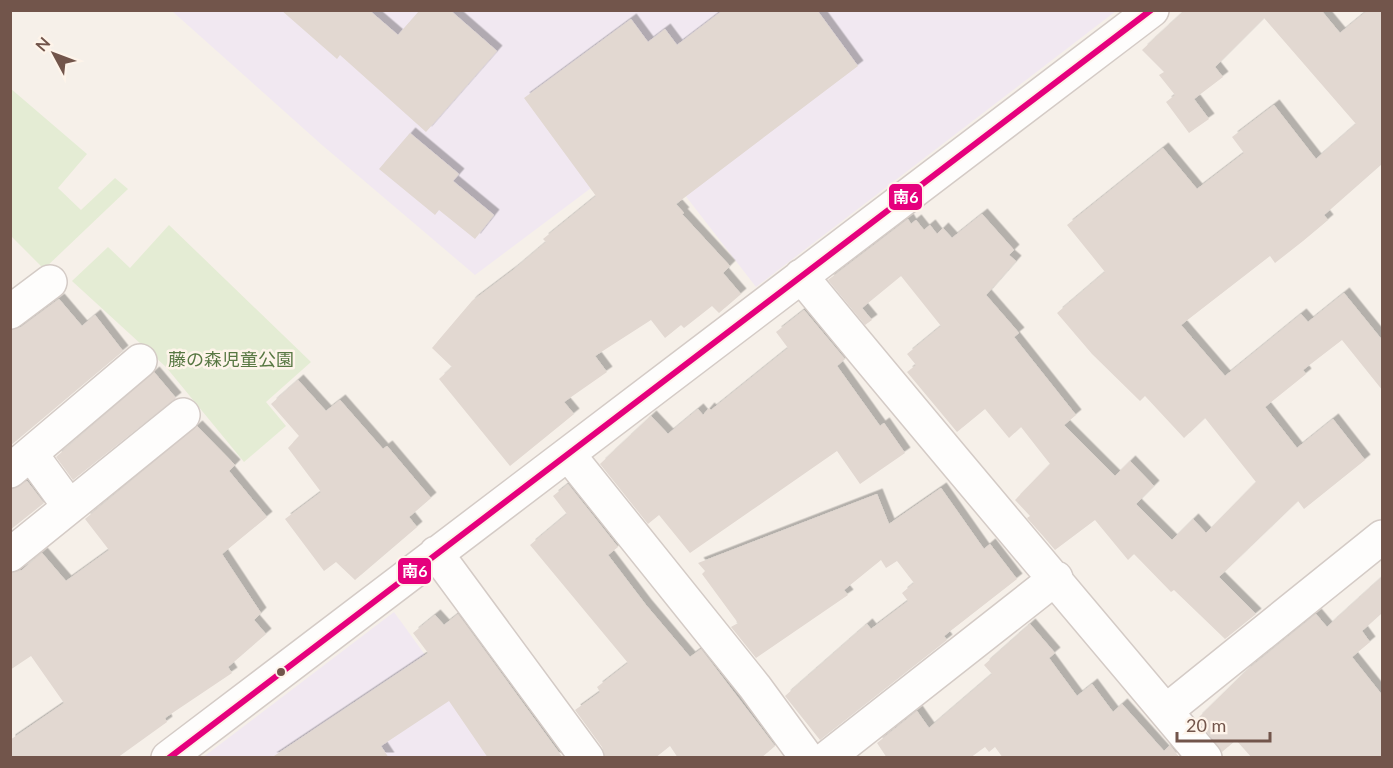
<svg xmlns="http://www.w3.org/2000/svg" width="1393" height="768" viewBox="0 0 1393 768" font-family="Lato,'Noto Sans JP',sans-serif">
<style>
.education{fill:#f1e8f1}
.green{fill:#e4ecd4}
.building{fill:#e2d8d1;filter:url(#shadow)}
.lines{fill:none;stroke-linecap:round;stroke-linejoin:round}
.minor-casing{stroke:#d4cbc6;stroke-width:36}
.minor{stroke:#fefdfc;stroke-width:33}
.bus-1-casing{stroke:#fef4ea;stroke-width:10}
.bus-1{stroke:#e5007d;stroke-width:6}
.bus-dot{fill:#72554b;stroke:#fef4ea;stroke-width:2}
.labels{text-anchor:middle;stroke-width:5;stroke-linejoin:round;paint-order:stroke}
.park-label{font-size:18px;fill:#587843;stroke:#fef4ea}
.line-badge{stroke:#fef4ea;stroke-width:2}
.badge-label{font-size:16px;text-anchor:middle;font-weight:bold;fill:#fff}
</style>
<defs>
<filter id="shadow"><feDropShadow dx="5.5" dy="-5.5" stdDeviation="0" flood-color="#0004"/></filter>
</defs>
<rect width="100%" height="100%" fill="#f6f0e9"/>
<!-- education -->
<path class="education" d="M172,11H1116L756,287L647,146L475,275L322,145Z
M394,612L449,688L510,758H202Z"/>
<!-- green -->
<path class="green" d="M10,88L87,154L58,188L81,210L115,178L128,189L44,269L11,236Z
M169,225L311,362L266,402L286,426L244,462L166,367L72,281L108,247L130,268Z"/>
<!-- building -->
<path class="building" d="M281,10H369L398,35L420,10H450L497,51L426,132L340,55L337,59Z
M723,10H817L858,66L676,204L684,213L682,214L730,266L723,273L741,294L719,313L712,306L684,328L681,325L665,338L651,320L595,356L607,372L564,402L574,414L510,466L439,379L452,367L432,348L472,301L513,270L546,242L543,239L596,196L524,98L631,19L648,42L665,29L677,45Z
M1185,10H1321L1340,33L1368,10H1383V163L1324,215L1328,220L1303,241L1275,263L1270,256L1181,325L1225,376L1301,314L1308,322L1344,293L1383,341V391L1342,340L1303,370L1306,374L1265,407L1297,448L1333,419L1365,460L1304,509L1298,501L1219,577L1256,614L1225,639L1174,590L1171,592L1134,554L1128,560L1095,520L1055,550L1043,536L1027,518L1030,516L1015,500L1050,464L1021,427L1009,438L985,409L957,432L907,372L916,365L907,354L941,326L901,276L862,308L872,320L865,325L828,280L908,219L911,224L916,220L924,230L930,225L937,234L943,228L952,238L982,214L1014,250L1009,255L1016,261L986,295L1019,333L1014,337L1076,415L1064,425L1115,476L1130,461L1154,486L1136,504L1172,540L1193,519L1206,533L1256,482L1205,418L1184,438L1145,396L1140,401L1092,354L1057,313L1105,272L1067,225L1163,148L1197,189L1244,153L1232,137L1274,105L1316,159L1356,124L1264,18L1215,67L1223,77L1194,99L1209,119L1189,133L1166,102L1175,95L1159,75L1164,72L1142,50Z
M410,133L459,174L453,181L494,215L475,239L439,210L435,215L379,169Z
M59,299L82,326L95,315L123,351L10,446V330L21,327Z
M804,310L845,359L837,366L880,426L884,423L905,453L860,484L837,451L690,553L659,515L648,524L600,464L651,416L668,434L698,409L703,415L709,408L711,410L788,348L776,332Z
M154,372L176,398L73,480L56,457Z
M298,380L326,411L340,400L383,449L387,446L431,498L409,517L417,527L355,580L336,562L324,571L285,519L321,492L288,448L299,436L271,404Z
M197,426L235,465L229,471L267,517L222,554L261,613L254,620L266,634L228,667L232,673L165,718L167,722L117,758H10V740L64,703L31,656L10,670V573L22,570L42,553L66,581L109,550L85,519Z
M27,481L44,503L10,530V489Z
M568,484L618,547L608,555L646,605L690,657L701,649L775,746L761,758H678L670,746L655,758H605L602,747L575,710L600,692L597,687L628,663L530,545L567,514L553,496Z
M941,488L984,549L990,544L1017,579L944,636L947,640L820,740L785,696L867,624L871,629L908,601L902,593L914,583L897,561L886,568L881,560L844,590L848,595L756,658L731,627L738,623L702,574L705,571L698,563L877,494L889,524Z
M1383,576V612L1362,631L1370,642L1352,657L1383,696V758H1252L1236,740L1222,752L1197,719L1247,670L1316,614L1327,627Z
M458,614L563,758H488L449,701L381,746L389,758H271L428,653L413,633L435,615L444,625Z
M1030,624L1055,653L1049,658L1077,696L1092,684L1113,712L1122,704L1164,751L1170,745L1180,758H1003L995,747L989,752L985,747L970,758H887L877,743L917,711L929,728L992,674L984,665Z"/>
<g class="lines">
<!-- minor casing -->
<g class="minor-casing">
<path id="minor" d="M801,276C934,438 1070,597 1205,758
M10,312L50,282
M31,454L69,506
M568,454L755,687L807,758
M10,471L140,361
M436,553L587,758
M10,555L183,415
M1166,711L1382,537
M168,758L1152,10
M827,758L1056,578"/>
</g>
<!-- minor -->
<use href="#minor" class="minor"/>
<!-- bus-1 casing -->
<g class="bus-1-casing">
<path id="bus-1" d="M169,758L1151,10"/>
</g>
<!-- bus-1 -->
<use href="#bus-1" class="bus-1"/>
</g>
<!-- markers -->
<circle class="bus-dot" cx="281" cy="672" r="5"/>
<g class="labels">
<!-- park labels -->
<g class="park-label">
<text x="231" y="366">藤の森児童公園</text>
</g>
</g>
<g class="line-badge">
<rect x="888" y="183" width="35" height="28" rx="6" fill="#e5007d"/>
<rect x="397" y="557" width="35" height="28" rx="6" fill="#e5007d"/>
</g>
<g class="badge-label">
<text x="906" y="203">南6</text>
<text x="415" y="577">南6</text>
</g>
<!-- border -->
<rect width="1393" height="768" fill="none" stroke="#72554b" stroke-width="24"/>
<!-- north arrow -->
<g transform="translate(54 54) rotate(311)" stroke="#fef4ea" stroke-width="4.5" paint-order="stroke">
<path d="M0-4.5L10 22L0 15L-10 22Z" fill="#72554b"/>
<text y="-9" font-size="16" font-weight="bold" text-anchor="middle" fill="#72554b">N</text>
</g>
<!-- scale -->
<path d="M1177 732v9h93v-9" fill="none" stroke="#72554b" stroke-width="3"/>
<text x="1186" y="732" font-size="18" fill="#72554b" stroke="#fef4ea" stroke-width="4.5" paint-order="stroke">20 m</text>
</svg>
